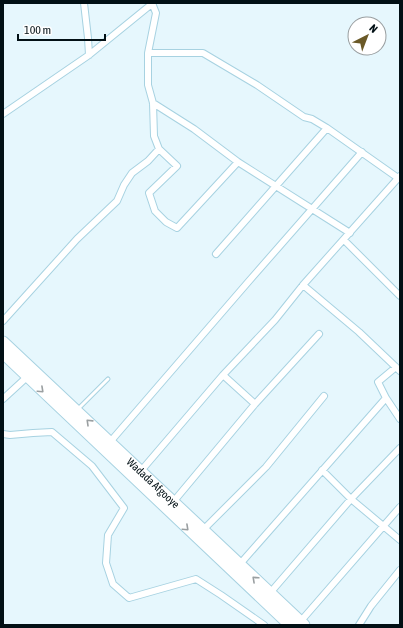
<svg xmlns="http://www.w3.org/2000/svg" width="403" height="628" viewBox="0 0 403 628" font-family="'Asap Condensed',sans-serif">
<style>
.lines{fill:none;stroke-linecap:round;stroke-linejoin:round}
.lane-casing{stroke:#a7d2e1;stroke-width:5}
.street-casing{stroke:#a7d2e1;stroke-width:8}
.highway-casing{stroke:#a7d2e1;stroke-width:13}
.lane{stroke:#fff;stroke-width:3}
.street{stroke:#fff;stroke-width:6}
.highway{stroke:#fff;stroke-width:11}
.oneway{stroke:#9a9fa1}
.labels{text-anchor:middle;stroke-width:3;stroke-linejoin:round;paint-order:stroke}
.street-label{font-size:11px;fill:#021015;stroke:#fff}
</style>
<rect width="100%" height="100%" fill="#e6f7fd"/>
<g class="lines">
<!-- lane casing -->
<g class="lane-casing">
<path id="lane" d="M78,409L108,379"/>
</g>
<!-- street casing -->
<g class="street-casing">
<path id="street" d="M84,3L88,38L89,55
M152,3L156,13L148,53V85L153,103L154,136L159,149L177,166L149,193L155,211L166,222L177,228L238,162
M148,53H203L257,85L304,117L312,119L327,128L398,178
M153,103L194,129L238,162L350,233
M3,114L89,55L153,3
M344,240L400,296
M216,254L327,128
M303,285L359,332L400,371
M3,321L77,239L117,201L124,185L132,173L148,161L159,149
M223,375L255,404
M386,398L400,419
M3,399L27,377
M3,434L10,435L33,433L52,432L92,466L124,508L108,535L106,563L113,584L129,598L196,579L221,595L264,625
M110,442L249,281L362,152
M322,470L351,499L400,540
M140,472L223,375L275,320L303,285L400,176
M174,501L255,404L319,334
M204,529L266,467L324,396
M240,564L386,398L378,382L396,367
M270,593L351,499L400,448
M300,622L400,507
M359,625L371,606L400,570"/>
</g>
<!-- highway casing -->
<g class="highway-casing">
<g id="highway">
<path id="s1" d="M3,342C103,436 204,530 304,625"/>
<path d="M3,353L290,625"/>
</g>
</g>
<!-- lane -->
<use href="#lane" class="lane"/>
<!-- street -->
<use href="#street" class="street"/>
<!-- highway -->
<use href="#highway" class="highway"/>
</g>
<!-- one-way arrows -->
<defs><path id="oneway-chevron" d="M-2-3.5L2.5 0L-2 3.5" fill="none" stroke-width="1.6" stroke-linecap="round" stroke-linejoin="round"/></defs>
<g class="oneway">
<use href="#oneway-chevron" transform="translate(41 390) rotate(43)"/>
<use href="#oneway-chevron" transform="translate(89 422) rotate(-136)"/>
<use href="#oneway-chevron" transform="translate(186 528) rotate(43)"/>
<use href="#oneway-chevron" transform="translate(255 579) rotate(-137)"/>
</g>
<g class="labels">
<!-- street labels -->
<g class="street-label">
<text dy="4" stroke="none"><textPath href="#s1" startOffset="206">Wadada Afgooye</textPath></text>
</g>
</g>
<!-- border -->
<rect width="403" height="628" fill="none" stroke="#021015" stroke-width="8"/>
<!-- north arrow -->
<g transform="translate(367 36) rotate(42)"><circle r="19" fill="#ffffff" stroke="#9a9fa1"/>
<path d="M0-3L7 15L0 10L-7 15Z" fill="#6a5927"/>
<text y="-6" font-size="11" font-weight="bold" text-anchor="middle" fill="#021015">N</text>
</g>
<!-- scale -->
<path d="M18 34v6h87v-6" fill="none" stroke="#021015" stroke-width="2"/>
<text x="24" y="34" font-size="12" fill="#021015" stroke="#ffffff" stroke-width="3" paint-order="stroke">100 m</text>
</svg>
